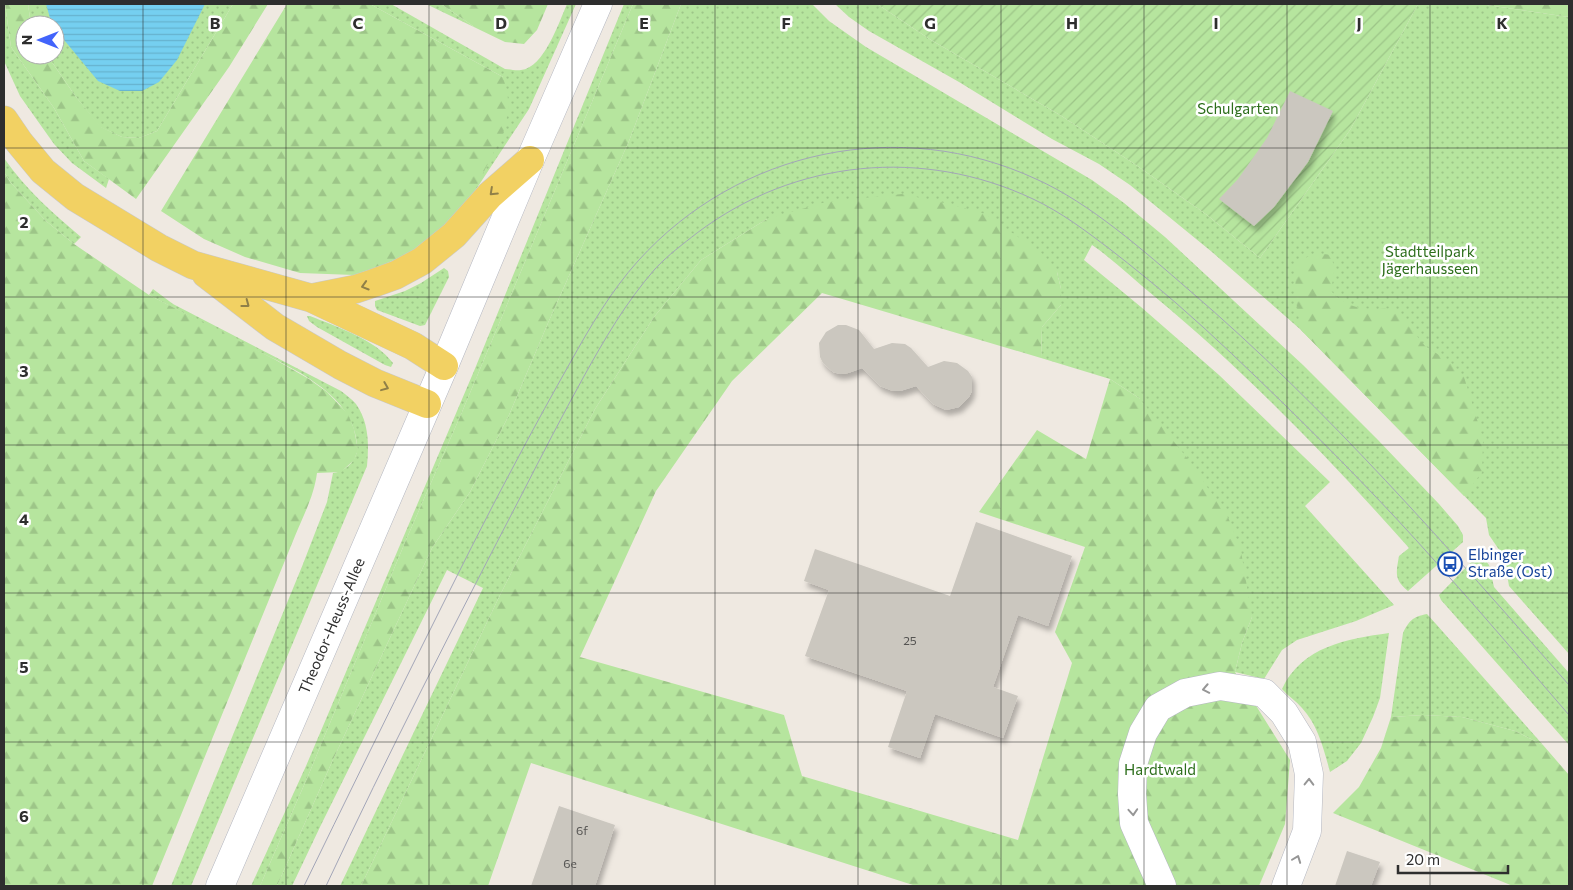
<svg xmlns="http://www.w3.org/2000/svg" width="1573" height="890" viewBox="0 0 1573 890" font-family="Commissioner,sans-serif">
<style>
.grass{fill:url(#grass-dots)}
.forest{fill:url(#forest-firs)}
.garden{fill:url(#garden-furrows)}
.water{fill:url(#water-rules)}
.building{fill:#cbc7bf;filter:url(#shadow)}
.lines{fill:none;stroke-linecap:round;stroke-linejoin:round}
.street-casing{stroke:#b4b7c1;stroke-width:29}
.secondary-casing{stroke:#b4b7c1;stroke-width:29}
.primary-casing{stroke:#c9c9c9;stroke-width:29}
.street{stroke:#fff;stroke-width:28}
.secondary{stroke:#fff;stroke-width:28}
.primary{stroke:#f2d163;stroke-width:28}
.tram{stroke:#a3a6b8;stroke-width:1}
.oneway{stroke:#908048}
.oneway2{stroke:#969696}
.grid{fill:none;stroke:#2e2e2e;stroke-width:1;stroke-opacity:0.55}
.labels{text-anchor:middle;stroke-width:5;stroke-linejoin:round;paint-order:stroke}
.number-label{font-size:12px;fill:#555452}
.park-label{font-size:15px;fill:#2c6e1b;stroke:#fff}
.transit-label{font-size:15px;fill:#164399;stroke:#fff;text-anchor:start}
.street-label{font-size:15px;fill:#2e2e2e;stroke:#fff}
.grid-label{font-size:16px;text-anchor:middle;font-weight:bold;fill:#2e2e2e;stroke:#fff;stroke-width:5;stroke-linejoin:round;paint-order:stroke}
</style>
<defs>
<pattern id="grass-dots" width="8" height="8" patternUnits="userSpaceOnUse" patternTransform="scale(1.25)"><rect width="8" height="8" fill="#b6e59e"/><path d="M2 2h.1M6 6h.1" fill="none" stroke="#9dc588" stroke-width="1.8" stroke-linecap="round"/></pattern>
<pattern id="forest-firs" width="22" height="20" patternUnits="userSpaceOnUse" patternTransform="scale(1.25)"><rect width="22" height="20" fill="#b6e59e"/><path d="M5 1l3.5 6h-7zM16 11l3.5 6h-7z" fill="#9dc588"/></pattern>
<pattern id="garden-furrows" width="10" height="10" patternUnits="userSpaceOnUse" patternTransform="scale(1.25)"><rect width="10" height="10" fill="#b6e59e"/><path d="M-1 1l2-2M0 10L10 0M9 11l2-2" fill="none" stroke="#9dc588"/></pattern>
<pattern id="water-rules" width="6" height="5" patternUnits="userSpaceOnUse" patternTransform="scale(1.25)"><rect width="6" height="5" fill="#75cff0"/><path d="M0 2.5h6" fill="none" stroke="#66b2ce"/></pattern>
<filter id="shadow"><feDropShadow dx="3" dy="5.5" stdDeviation="2.5" flood-color="#0004"/></filter>
</defs>
<rect width="100%" height="100%" fill="#efe9e1"/>
<!-- grass -->
<path class="grass" d="M4,4H5L11,47L54,108L84,161L109,179L106,188L72,163L54,144L20,96L4,61Z
M28,4H233L157,131L139,138L122,137L100,127L76,97L47,55H55V25H31Z
M370,4H391L505,69C510,69 516,71 521,70C544,68 559,22 567,4H576L529,109L471,197L503,77Z
M426,4H441L476,28Z
M624,4H633L462,412L406,540L308,776L260,886H251L306,766L474,371Z
M681,4H812L829,21L866,47L1092,180L1124,203L1165,237L1303,365L1378,440L1439,504L1458,526L1463,535V542L1408,591C1394,579 1396,574 1399,556L1409,548C1330,459 1246,372 1154,296C1133,279 1114,260 1092,245L1084,260L1141,307L1219,375L1330,482L1305,506L1394,605L1356,621L1297,640L1282,650L1264,679L1235,672L1242,643L1252,617L1139,398L1110,379L1041,358L1042,327L1061,305V289L1057,272L767,219L701,260L654,317L595,409L500,595L361,886H340L483,588L447,570L320,827L292,886H277L331,764L432,548L470,492L509,415L548,323L629,141Z
M835,4H877L931,40L1060,115L1136,165L1207,215L1260,258L1350,130L1418,4H1480L1569,17V654L1509,586L1504,557L1489,535L1486,518L1301,330L1212,252L1130,185L1099,164L1052,139L959,82L869,31L849,17Z
M4,158C25,189 53,213 81,237L74,244L46,221L11,183L4,172Z
M444,268L448,271L449,277L425,325L420,326L377,310L375,306V301L405,291L421,283Z
M153,289L173,304L341,391C346,395 352,399 356,404C369,422 369,445 367,466L191,886H171L303,564L327,502L333,473C344,472 354,463 357,452C358,446 356,439 355,433C343,385 274,360 234,340C206,325 178,310 149,295Z
M307,316H310C337,327 375,339 393,363L391,367L385,365L317,327L309,321Z
M1480,553L1489,565L1494,587L1569,673V745L1441,600L1439,595L1443,591Z
M1427,614L1436,624L1543,745L1515,731L1462,717L1423,715L1391,717L1403,633C1409,621 1412,617 1427,614Z
M1389,633L1380,698L1373,717L1361,743L1347,761L1330,772C1324,750 1318,725 1302,708C1296,701 1288,696 1282,689C1302,646 1347,639 1389,633Z"/>
<!-- forest -->
<path class="forest" d="M5,4H28L31,25H25V55H47L76,97L101,127L122,137L139,138L157,131L233,4H268L229,67L136,199L84,161L54,108L11,47Z
M287,4H370L503,77L507,91L509,108L503,134L471,197L439,233L408,254L383,265L354,275L300,273L245,257L204,239L161,211Z
M441,4H548L537,30L524,44L505,42L476,28Z
M633,4H681L629,141L548,323L509,415L470,492L432,548L331,764L277,886H260L308,776L406,540L462,412Z
M1480,4H1569V17Z
M4,172L11,183L46,221L74,244L149,295L274,359L309,379L327,392L348,414L354,429L358,450L354,460L341,472L317,473C314,496 304,514 295,536L152,886H4Z
M902,194L949,204L985,214L1044,255L1057,272L1061,289V305L1042,327L1041,358L822,293L732,381L656,491L580,657L784,715L802,776L1018,840L1072,663L1055,632L1085,547L979,512L1037,430L1086,459L1110,379L1139,398L1187,458L1228,517L1241,551L1252,617L1242,643L1235,672L1290,760L1285,824L1259,886H916L531,763L488,886H361L500,595L595,409L654,317L701,260L767,219L826,202Z
M1315,253L1332,255L1334,272L1331,291C1349,311 1369,310 1394,308L1425,346L1450,362L1464,377L1483,439L1482,472L1464,496L1301,330L1295,296L1296,263Z
M1423,715L1462,717L1515,731L1543,745L1569,775V886H1513L1333,813L1359,787L1381,748L1391,717Z"/>
<!-- garden -->
<path class="garden" d="M877,4H1418L1350,130L1260,258L1207,215L1136,165L1060,115L931,40Z"/>
<!-- water -->
<path class="water" d="M46,4H205L177,60L159,82L142,91H120L98,81L55,29V25H52Z"/>
<!-- building -->
<path class="building" d="M1290,91L1333,111L1308,162L1274,207L1254,226L1219,199L1238,179L1267,138Z
M838,325H846L859,330L874,349L892,343L905,344L911,348L928,367L944,361L957,363L968,371L972,377V391L969,397L959,407L946,410L933,404L916,386L900,391H893L880,386L862,368L848,373L840,374L833,372L823,363L820,357L819,343L826,332Z
M976,522L1072,556L1048,626L1018,615L993,687L1018,696L1003,738L935,714L920,758L888,747L907,691L805,656L829,590L804,581L815,549L950,596Z
M559,806L615,825L595,886H531Z
M1347,851L1380,862L1371,886H1335Z"/>
<g class="lines">
<!-- street casing -->
<g class="street-casing">
<path id="street" d="M1162,886L1134,823L1132,794L1133,764L1143,733L1158,708L1185,693L1220,686L1264,693L1284,713L1302,742L1309,774L1307,831L1286,886"/>
</g>
<!-- secondary casing -->
<g class="secondary-casing">
<path id="secondary" d="M220,886L444,366L530,160L598,4"/>
</g>
<!-- primary casing -->
<g class="primary-casing">
<path id="primary" d="M4,120L19,142L43,171L75,197L159,248L193,265L311,298L413,346L444,366
M206,274L275,327L340,365L375,383L427,404
M311,298L356,289L374,283L396,275L422,261L454,235L490,195L530,160"/>
</g>
<!-- street -->
<use href="#street" class="street"/>
<!-- secondary -->
<use href="#secondary" class="secondary"/>
<!-- primary -->
<use href="#primary" class="primary"/>
<!-- tram -->
<path class="tram" d="M304,886C344,804 384,722 425,640C456,578 487,515 520,454C536,424 553,393 570,363C590,327 611,291 638,261C739,149 900,116 1036,179C1090,203 1144,251 1189,290C1328,409 1448,548 1569,685
M326,886C388,754 455,623 522,494C542,455 562,416 583,378C604,340 626,302 655,269C668,255 683,244 697,233C795,159 923,147 1033,199C1061,212 1086,231 1111,250C1133,267 1155,285 1176,303C1214,336 1249,370 1285,405C1336,455 1386,506 1434,560C1480,611 1524,663 1569,715"/>
</g>
<!-- one-way arrows -->
<defs><path id="oneway-chevron" d="M-2-3.5L2.5 0L-2 3.5" fill="none" stroke-width="1.6" stroke-linecap="round" stroke-linejoin="round" transform="scale(1.25)"/></defs>
<g class="oneway">
<use href="#oneway-chevron" transform="translate(493 192) rotate(137)"/>
<use href="#oneway-chevron" transform="translate(365 286) rotate(163)"/>
<use href="#oneway-chevron" transform="translate(246 304) rotate(37)"/>
<use href="#oneway-chevron" transform="translate(385 387) rotate(22)"/>
</g>
<g class="oneway2">
<use href="#oneway-chevron" transform="translate(1206 689) rotate(169)"/>
<use href="#oneway-chevron" transform="translate(1309 782) rotate(-89)"/>
<use href="#oneway-chevron" transform="translate(1133 812) rotate(86)"/>
<use href="#oneway-chevron" transform="translate(1297 859) rotate(-69)"/>
</g>
<!-- grid -->
<path class="grid" d="M143,4V886M286,4V886M429,4V886M572,4V886M715,4V886M858,4V886M1001,4V886M1144,4V886M1287,4V886M1430,4V886M4,148H1569M4,297H1569M4,445H1569M4,593H1569M4,742H1569"/>
<!-- icons -->
<defs>
<g id="bus-ring" transform="scale(1.25)"><circle r="9.5" fill="#fff" stroke="#1a4fb4" stroke-width="1.5"/><path d="M-5-6H5V4H4V6H2V4H-2V6H-4V4H-5ZM-3.5-4V0h7V-4ZM-3.5 1.2v1.5H-2V1.2ZM2 1.2v1.5H3.5V1.2Z" fill="#1a4fb4"/></g>
</defs>
<g fill-rule="evenodd">
<use href="#bus-ring" x="1450" y="564"/>
</g>
<g class="labels">
<!-- number labels -->
<g class="number-label">
<text x="910" y="645">25</text>
<text x="582" y="835">6f</text>
<text x="570" y="868">6e</text>
</g>
<!-- park labels -->
<g class="park-label">
<text x="1238" y="114">Schulgarten</text>
<text x="1430" y="257">Stadtteilpark<tspan x="1430" dy="17">Jägerhausseen</tspan></text>
<text x="1160" y="775">Hardtwald</text>
</g>
<!-- transit labels -->
<g class="transit-label">
<text x="1468" y="560">Elbinger<tspan x="1468" dy="17">Straße (Ost)</tspan></text>
</g>
<!-- street labels -->
<g class="street-label">
<text transform="translate(332 626) rotate(-67)" y="5">Theodor-Heuss-Allee</text>
</g>
</g>
<g class="grid-label">
<text x="215" y="29">B</text>
<text x="358" y="29">C</text>
<text x="501" y="29">D</text>
<text x="644" y="29">E</text>
<text x="786" y="29">F</text>
<text x="930" y="29">G</text>
<text x="1072" y="29">H</text>
<text x="1216" y="29">I</text>
<text x="1359" y="29">J</text>
<text x="1502" y="29">K</text>
<text x="24" y="228">2</text>
<text x="24" y="377">3</text>
<text x="24" y="525">4</text>
<text x="24" y="673">5</text>
<text x="24" y="822">6</text>
</g>
<!-- border -->
<rect width="1573" height="890" fill="none" stroke="#2e2e2e" stroke-width="10"/>
<!-- north arrow -->
<g transform="translate(40 40) rotate(270)"><circle r="24" fill="#ffffff" stroke="#ababab"/>
<path d="M0-4L9 19L0 12L-9 19Z" fill="#4264fb"/>
<text y="-8" font-size="14" font-weight="bold" text-anchor="middle" fill="#2e2e2e">N</text>
</g>
<!-- scale -->
<path d="M1398 865v8h110v-8" fill="none" stroke="#2e2e2e" stroke-width="2.5"/>
<text x="1406" y="865" font-size="15" fill="#2e2e2e" stroke="#ffffff" stroke-width="4" paint-order="stroke">20 m</text>
</svg>
